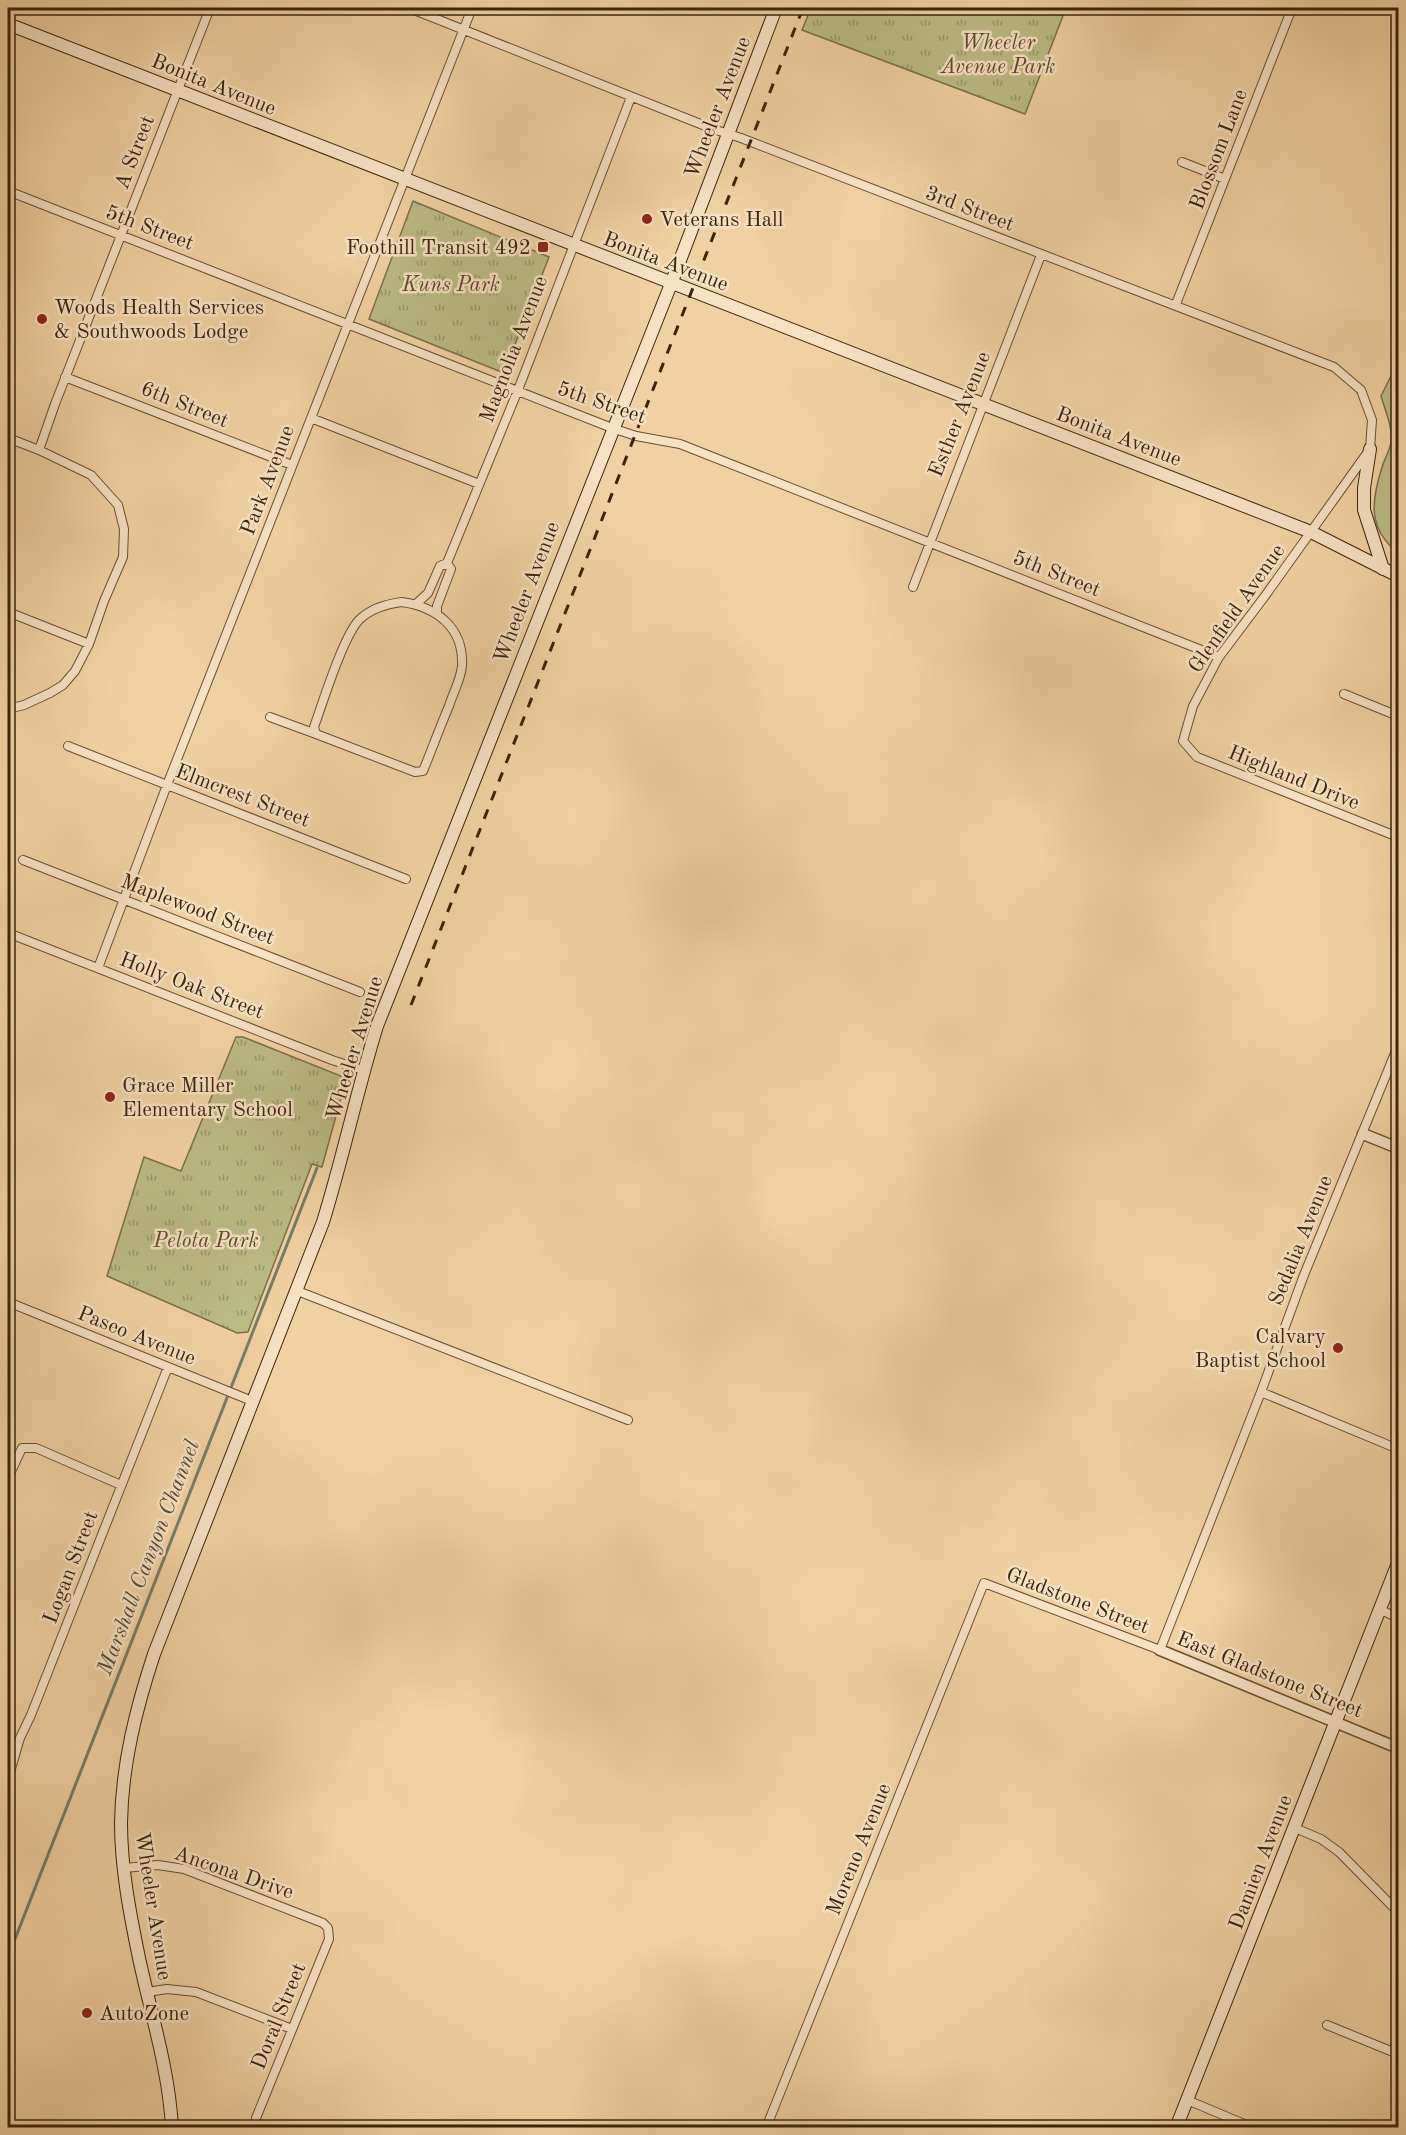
<svg xmlns="http://www.w3.org/2000/svg" width="1406" height="2135" viewBox="0 0 1406 2135" font-family="'Old Standard TT',serif">
<style>
.green{fill:#bbbb85;stroke:#7b7048;stroke-width:1.5}
.park{fill:url(#park-tufts);stroke:#7b7048;stroke-width:1.5}
.lines{fill:none;stroke-linecap:round;stroke-linejoin:round}
.stream{stroke:#757d66;stroke-width:3}
.minor-casing{stroke:#684f32;stroke-width:10}
.tertiary-casing{stroke:#684f32;stroke-width:13}
.secondary-casing{stroke:#3b240c;stroke-width:14}
.minor{stroke:#f6e1c3;stroke-width:8}
.tertiary{stroke:#f6e1c3;stroke-width:10}
.secondary{stroke:#f6e1c3;stroke-width:12}
.rail{stroke:#3b240c;stroke-width:3;stroke-dasharray:10 10;stroke-linecap:butt}
.poi-dot{fill:#8f2418;stroke:#f6e1c3;stroke-width:2}
.labels{text-anchor:middle;stroke-width:5;stroke-linejoin:round;paint-order:stroke}
.park-label{font-size:21px;font-style:italic;fill:#5b4a2a;stroke:#f6e1c3}
.street-label{font-size:21px;fill:#3b240c;stroke:#f6e1c3}
.poi-label{font-size:21px;fill:#3b240c;stroke:#f6e1c3;text-anchor:start}
.water-label{font-size:22px;font-style:italic;fill:#534932;stroke:#f6e1c3}
</style>
<defs>
<pattern id="park-tufts" width="24" height="20" patternUnits="userSpaceOnUse" patternTransform="scale(1.5)"><rect width="24" height="20" fill="#bbbb85"/><path d="M3 7l-1-3M5 7V3M7 7l1-3M15 17l-1-3M17 17v-4M19 17l1-3" fill="none" stroke="#99986b"/></pattern>
</defs>
<rect width="100%" height="100%" fill="#f1d1a3"/>
<filter id="stains"><feTurbulence type="fractalNoise" baseFrequency=".00333" numOctaves="4"/><feColorMatrix values="0 0 0 0 .2 0 0 0 0 .09 0 0 0 0 .02 0 0 0 .5 -.17"/></filter>
<radialGradient id="worn" r=".72"><stop offset=".6" stop-color="#630" stop-opacity="0"/><stop offset="1" stop-color="#630" stop-opacity=".3"/></radialGradient>
<!-- green -->
<path class="green" d="M1391,376L1398,379V553C1366,527 1372,500 1383,464C1386,457 1390,449 1391,442C1393,427 1385,410 1381,396Z"/>
<!-- park -->
<path class="park" d="M811,8H1066L1025,114L802,30Z
M413,201L549,257L504,373L369,319Z
M236,1037H243L341,1076L345,1083L322,1167L312,1164L248,1332L237,1333L107,1276L144,1157L181,1171Z"/>
<g class="lines">
<!-- stream -->
<path class="stream" d="M8,1957L317,1168"/>
<!-- minor casing -->
<g class="minor-casing">
<path id="minor" d="M409,8L713,129L741,138L1334,367L1361,390L1372,420L1370,449L1265,596L1219,657L1193,706L1183,741L1197,757L1398,837
M1182,162L1225,179
M8,191L612,428L636,436L680,444L1219,657
M1176,304L1292,8
M65,377L292,465
M311,418L479,484
M8,438L39,450L91,475L118,505L124,529L123,557L104,601L89,644L75,671L63,685L50,693L24,705L8,709
M39,450L55,404L210,8
M913,587L1041,255
M402,602C436,607 464,627 462,666C461,679 453,693 449,706C440,727 432,749 423,771L415,772L316,734L314,727C323,702 343,637 359,620C371,608 386,604 402,602Z
M416,604L428,593L440,566L447,563L518,390L631,97
M8,612L89,644
M437,614V606L451,569L447,563
M1344,694L1398,716
M270,717L316,734
M68,746L406,879
M23,860L360,992
M8,933L332,1060L363,1070
M98,968L167,785L472,8
M295,1290L628,1420
M8,1302L252,1401
M1261,1392L1398,1449
M8,1478L22,1448H36L121,1485
M1381,1610L1398,1618
M8,1779L20,1738L31,1715L168,1367
M1295,1828L1321,1839L1339,1852L1398,1912
M124,1868L158,1865L184,1869L323,1923L328,1928L329,1939L256,2118
M147,1992L167,1989L196,1992L292,2029
M1327,2025L1398,2054
M1187,2100L1254,2128
M766,2128L984,1583L1160,1650L1261,1392L1304,1275L1398,1046"/>
</g>
<!-- tertiary casing -->
<g class="tertiary-casing">
<path id="tertiary" d="M1363,1134L1398,1148
M1160,1650L1398,1748"/>
</g>
<!-- secondary casing -->
<g class="secondary-casing">
<path id="secondary" d="M8,24L1311,532L1398,576
M1370,449L1364,488V510L1383,569
M172,2128C169,2070 151,2014 139,1958C130,1914 121,1868 121,1823C122,1764 136,1709 154,1654L323,1222C343,1157 357,1091 377,1026L671,284L776,8
M1176,2128L1398,1563"/>
</g>
<!-- minor -->
<use href="#minor" class="minor"/>
<!-- tertiary -->
<use href="#tertiary" class="tertiary"/>
<!-- secondary -->
<use href="#secondary" class="secondary"/>
<!-- rail -->
<path class="rail" d="M411,1005L803,8"/>
</g>
<!-- markers -->
<g class="poi-dot">
<circle cx="647" cy="219" r="6"/>
<rect x="537" y="241" width="12" height="12" rx="3"/>
<circle cx="42" cy="319" r="6"/>
<circle cx="110" cy="1097" r="6"/>
<circle cx="1338" cy="1348" r="6"/>
<circle cx="87" cy="2013" r="6"/>
</g>
<g class="labels">
<!-- park labels -->
<g class="park-label">
<text x="998" y="49">Wheeler<tspan x="998" dy="24">Avenue Park</tspan></text>
<text x="451" y="291">Kuns Park</text>
<text x="206" y="1247">Pelota Park</text>
</g>
<!-- street labels -->
<g class="street-label">
<text transform="translate(214 84) rotate(22)" y="7">Bonita Avenue</text>
<text transform="translate(717 107) rotate(-69)" y="7">Wheeler Avenue</text>
<text transform="translate(1218 149) rotate(-69)" y="7">Blossom Lane</text>
<text transform="translate(134 152) rotate(-69)" y="7">A Street</text>
<text transform="translate(970 208) rotate(21)" y="7">3rd Street</text>
<text transform="translate(150 227) rotate(21)" y="7">5th Street</text>
<text transform="translate(666 261) rotate(21)" y="7">Bonita Avenue</text>
<text transform="translate(513 349) rotate(-69)" y="7">Magnolia Avenue</text>
<text transform="translate(602 402) rotate(19)" y="7">5th Street</text>
<text transform="translate(185 404) rotate(22)" y="7">6th Street</text>
<text transform="translate(959 414) rotate(-68)" y="7">Esther Avenue</text>
<text transform="translate(1119 436) rotate(21)" y="7">Bonita Avenue</text>
<text transform="translate(267 480) rotate(-69)" y="7">Park Avenue</text>
<text transform="translate(1057 573) rotate(22)" y="7">5th Street</text>
<text transform="translate(526 592) rotate(-69)" y="7">Wheeler Avenue</text>
<text transform="translate(1236 608) rotate(-55)" y="7">Glenfield Avenue</text>
<text transform="translate(1294 777) rotate(22)" y="7">Highland Drive</text>
<text transform="translate(243 795) rotate(21)" y="7">Elmcrest Street</text>
<text transform="translate(198 909) rotate(21)" y="7">Maplewood Street</text>
<text transform="translate(192 985) rotate(21)" y="7">Holly Oak Street</text>
<text transform="translate(354 1048) rotate(-73)" y="7">Wheeler Avenue</text>
<text transform="translate(1300 1240) rotate(-68)" y="7">Sedalia Avenue</text>
<text transform="translate(137 1335) rotate(22)" y="7">Paseo Avenue</text>
<text transform="translate(70 1567) rotate(-69)" y="7">Logan Street</text>
<text transform="translate(1078 1600) rotate(21)" y="7">Gladstone Street</text>
<text transform="translate(1270 1674) rotate(22)" y="7">East Gladstone Street</text>
<text transform="translate(858 1849) rotate(-68)" y="7">Moreno Avenue</text>
<text transform="translate(1260 1862) rotate(-69)" y="7">Damien Avenue</text>
<text transform="translate(234 1872) rotate(19)" y="7">Ancona Drive</text>
<text transform="translate(154 1906) rotate(81)" y="7">Wheeler Avenue</text>
<text transform="translate(278 2016) rotate(-68)" y="7">Doral Street</text>
</g>
<!-- poi labels -->
<g class="poi-label">
<text x="659" y="226">Veterans Hall</text>
<text x="531" y="254" text-anchor="end">Foothill Transit 492</text>
<text x="54" y="314">Woods Health Services<tspan x="54" dy="24">&amp; Southwoods Lodge</tspan></text>
<text x="122" y="1092">Grace Miller<tspan x="122" dy="24">Elementary School</tspan></text>
<text x="1326" y="1343" text-anchor="end">Calvary<tspan x="1326" dy="24">Baptist School</tspan></text>
<text x="99" y="2020">AutoZone</text>
</g>
<!-- water labels -->
<g class="water-label">
<text transform="translate(147 1557) rotate(-69)" y="8">Marshall Canyon Channel</text>
</g>
</g>
<!-- margin -->
<rect width="1406" height="2135" fill="none" stroke="#f1d1a3" stroke-width="30"/>
<rect x="9" y="9" width="1388" height="2117" fill="none" stroke="#3b240c" stroke-width="3"/>
<rect x="15" y="15" width="1376" height="2105" fill="none" stroke="#3b240c" stroke-width="1.5"/>
<rect width="100%" height="100%" filter="url(#stains)"/>
<rect width="100%" height="100%" fill="url(#worn)"/>
</svg>
